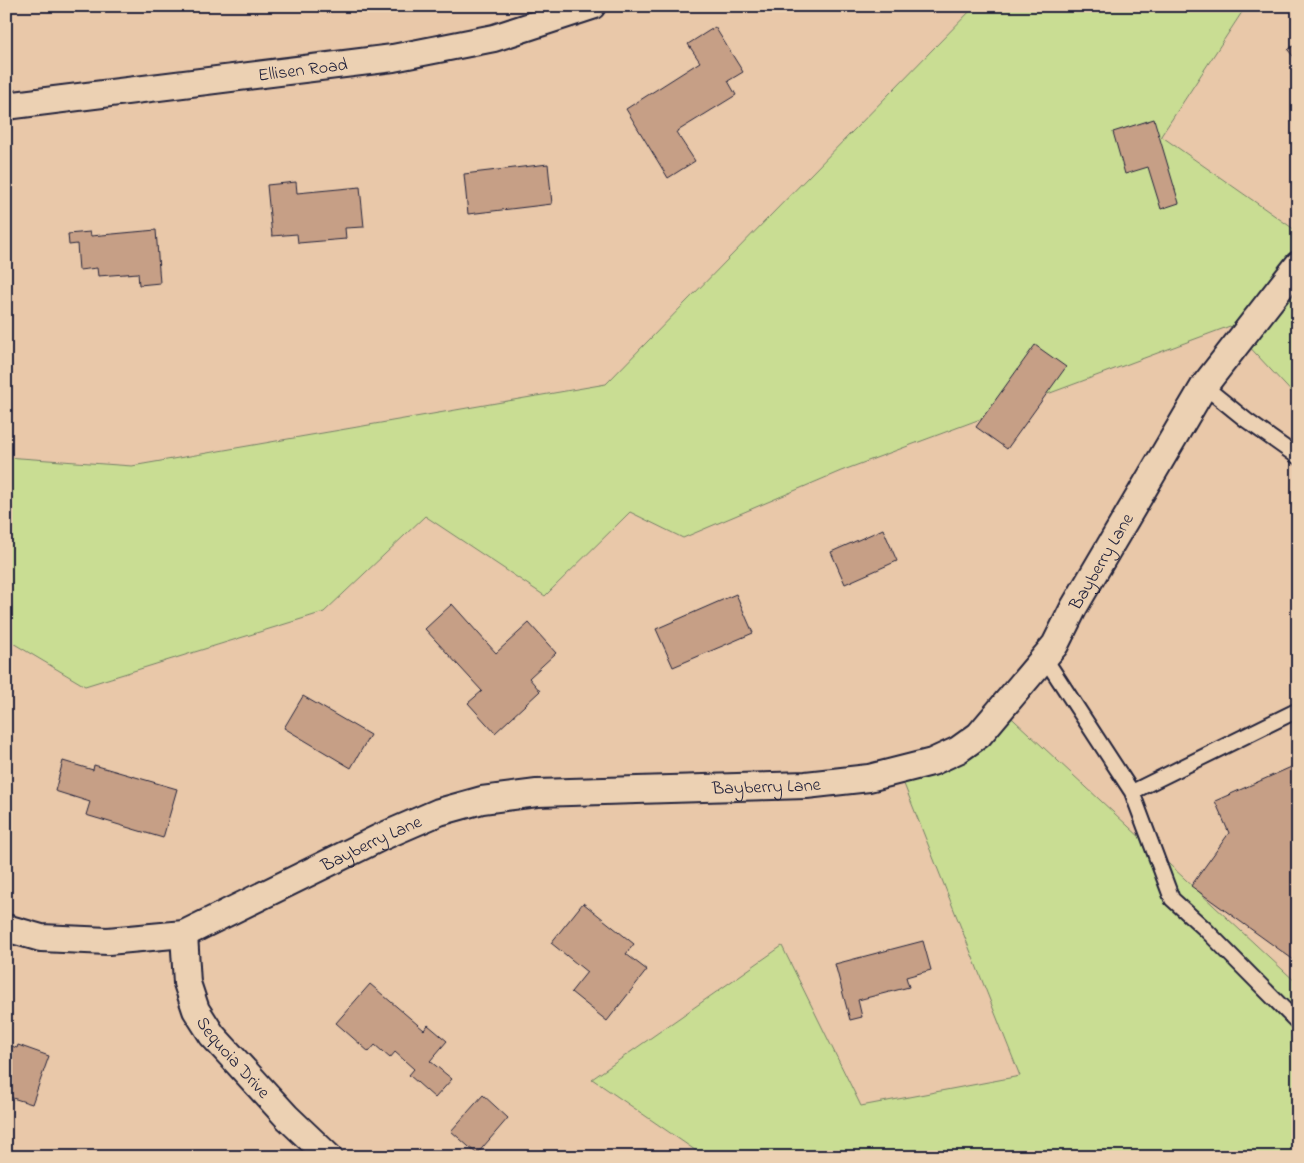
<svg xmlns="http://www.w3.org/2000/svg" width="1304" height="1163" viewBox="0 0 1304 1163" font-family="'Indie Flower',sans-serif">
<style>
.green{fill:#c9dd93;stroke:#768067}
.building{fill:#c69f86;stroke:#22223b}
.lines{fill:none;stroke-linecap:round;stroke-linejoin:round}
.lane-casing{stroke:#22223b;stroke-width:18}
.street-casing{stroke:#22223b;stroke-width:30}
.lane{stroke:#ecd1b3;stroke-width:14}
.street{stroke:#ecd1b3;stroke-width:26}
.labels{text-anchor:middle;stroke-width:5;stroke-linejoin:round;paint-order:stroke}
.street-label{font-size:18px;fill:#22223b;stroke:#ecd1b3}
</style>
<rect width="100%" height="100%" fill="#e9c8a9"/>
<filter id="ink" filterUnits="userSpaceOnUse"><feTurbulence type="fractalNoise" baseFrequency=".02" numOctaves="2"/><feDisplacementMap in="SourceGraphic" scale="10" xChannelSelector="R" yChannelSelector="G"/><feConvolveMatrix kernelMatrix="1 2 1 2 8 2 1 2 1" color-interpolation-filters="sRGB"/></filter>
<g filter="url(#ink)">
<!-- green -->
<path class="green" d="M975,6H1246L1161,136L1298,232V399L1230,326L841,471L683,538L630,512L545,596L425,516L324,612L85,686L6,639V457L132,466L606,384Z
M1001,708L1298,984V1157H705L592,1079L782,946L861,1106L1020,1076L900,774Z"/>
<!-- building -->
<path class="building" d="M715,27L743,72L728,81L736,95L676,132L695,161L668,178L626,109L700,62L688,44Z
M1298,42V62L1288,50Z
M1154,119L1179,203L1161,209L1148,167L1125,174L1113,132Z
M548,164L552,204L468,214L464,174Z
M296,182L297,193L360,187L364,227L345,228L346,239L298,243L297,234L272,236L267,185Z
M156,230L160,283L139,285L138,273L98,276L97,268L79,270L77,244L69,245L68,234L90,232L91,236Z
M1035,345L1066,367L1007,449L976,427Z
M883,529L897,561L845,584L831,552Z
M736,594L753,633L673,667L656,629Z
M452,604L496,653L529,623L556,653L529,678L540,691L495,733L468,703L482,691L425,629Z
M303,696L370,735L351,768L284,728Z
M63,761L93,770L94,765L177,789L163,838L86,815L90,802L55,791Z
M1298,764V963L1191,886L1229,833L1215,801Z
M583,903L634,944L626,954L647,970L607,1021L571,992L587,972L551,943Z
M923,941L931,970L906,977L909,987L858,1000L862,1017L850,1020L835,964Z
M370,984L424,1030L428,1025L447,1041L430,1061L452,1079L435,1098L409,1075L414,1069L395,1052L390,1058L375,1045L369,1052L336,1023Z
M6,1044L17,1048L18,1045L49,1056L32,1104L6,1096Z
M483,1095L508,1118L477,1154L451,1131Z"/>
<g class="lines">
<!-- lane casing -->
<g class="lane-casing">
<path id="lane" d="M1204,386L1246,420L1298,457
M1044,657L1132,792L1172,899L1204,928L1298,1023
M1132,792L1298,710"/>
</g>
<!-- street casing -->
<g class="street-casing">
<g id="street">
<path id="s1" d="M6,106L393,58L494,38L592,6"/>
<path id="s2" d="M6,928L41,938L108,941L184,934L379,838L439,812L482,800L537,793L806,785L869,778L932,762L958,750L979,735L1055,645L1074,607L1204,386L1298,265"/>
<path id="s3" d="M184,934L187,983L196,1010L212,1035L287,1117L329,1157"/>
</g>
</g>
<!-- lane -->
<use href="#lane" class="lane"/>
<!-- street -->
<use href="#street" class="street"/>
</g>
</g>
<g class="labels">
<!-- street labels -->
<g class="street-label">
<text dy="6" stroke="none"><textPath href="#s1" startOffset="299">Ellisen Road</textPath></text>
<text dy="6" stroke="none"><textPath href="#s2" startOffset="1228">Bayberry Lane</textPath></text>
<text dy="6" stroke="none"><textPath href="#s2" startOffset="792">Bayberry Lane</textPath></text>
<text dy="6" stroke="none"><textPath href="#s2" startOffset="388">Bayberry Lane</textPath></text>
<text dy="6" stroke="none"><textPath href="#s3" startOffset="138">Sequoia Drive</textPath></text>
</g>
</g>
<!-- margin -->
<rect width="1304" height="1163" fill="none" stroke="#ecd1b3" stroke-width="25"/>
<rect x="12" y="12" width="1279" height="1138" fill="none" stroke="#22223b" stroke-width="2" filter="url(#ink)"/>
</svg>
